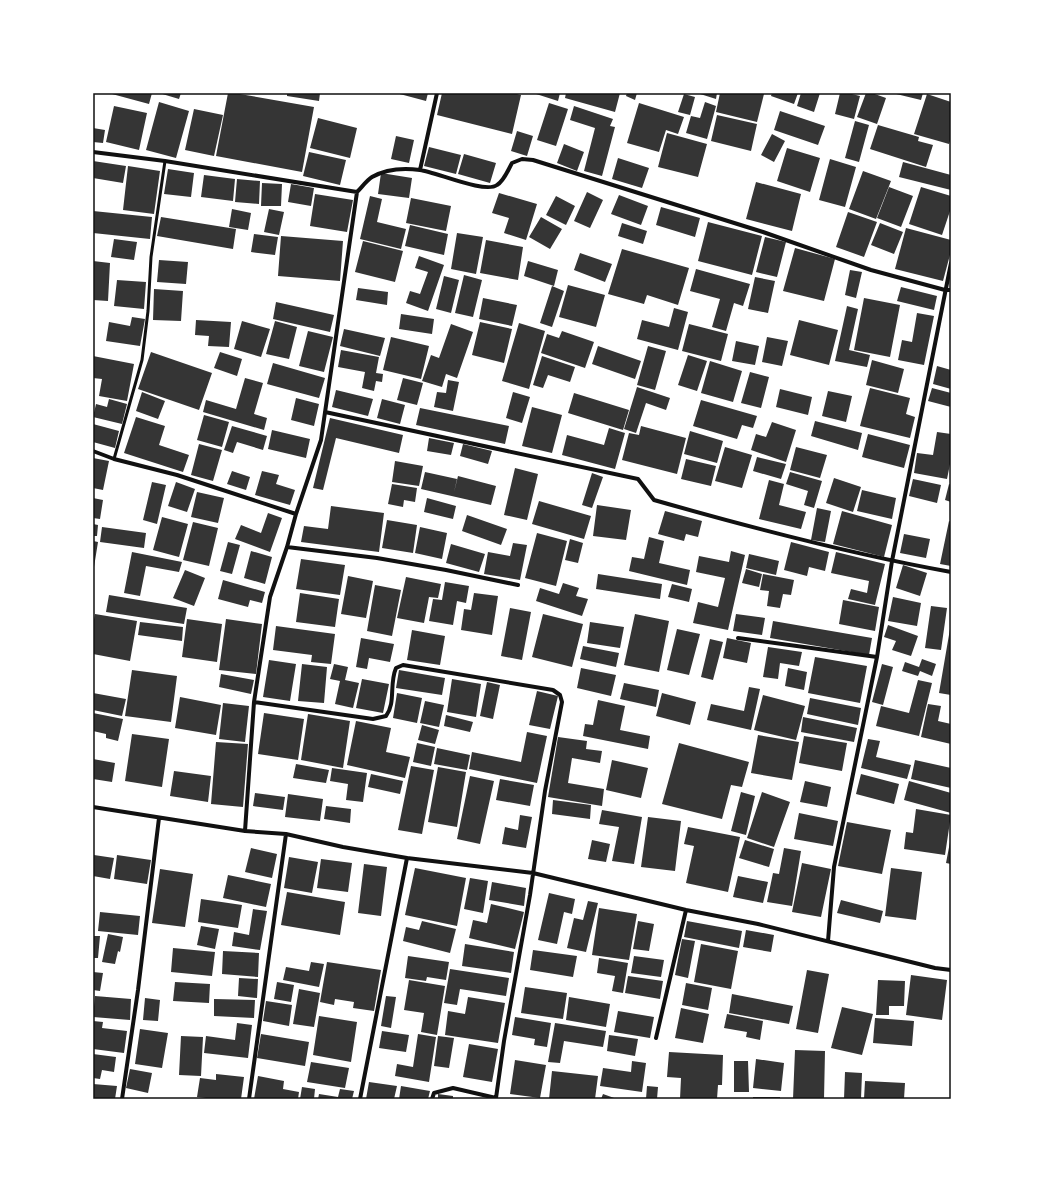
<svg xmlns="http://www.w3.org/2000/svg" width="1044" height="1192" viewBox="0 0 1044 1192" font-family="'Alegreya Sans',sans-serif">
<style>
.building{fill:#353535}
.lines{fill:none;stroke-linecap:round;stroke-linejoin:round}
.service{stroke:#111;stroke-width:3}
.minor{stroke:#111;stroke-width:4}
.neatline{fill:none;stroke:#111;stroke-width:1.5}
</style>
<rect width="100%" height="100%" fill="#fff"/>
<!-- building -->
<path class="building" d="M112,93H152L149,104L112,94Z
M159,93H181L179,99Z
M228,93H234L314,107L302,172L216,156Z
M287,93H320L319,101L287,96Z
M396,93H428L426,101Z
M442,93H513L521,95L512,134L437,115Z
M533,93H560L558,101Z
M566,93H620L615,112L565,98Z
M627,93H637L635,100L626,96Z
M697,93H717L716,99Z
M720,93H758L764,94L757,122L716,112Z
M772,93H798L794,104L771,96Z
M801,93H820L814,112L797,106Z
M840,93H848L860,96L854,119L835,114Z
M866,93H872L886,98L877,124L857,117Z
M892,93H923L921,100Z
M684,94L695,97L690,115L678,112Z
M927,94L951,102V138L949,144L914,134Z
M159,102L189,111L176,158L146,150Z
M705,102L716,106L707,139L686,133L691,116L700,118Z
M549,103L568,109L556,146L537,140Z
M639,103L684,117L678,134L666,130L659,152L627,143Z
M114,106L147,113L139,150L106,142Z
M574,106L613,119L610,126L615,127L602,176L584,171L595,128L570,120Z
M194,109L223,115L214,156L185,150Z
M780,111L825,126L818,145L774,130Z
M717,115L757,124L751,151L711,141Z
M318,118L357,128L350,158L310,148Z
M855,121L869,125L859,162L845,158Z
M878,125L919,137L918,141L933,145L926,167L870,149Z
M93,128L105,130L103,143L93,142Z
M517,131L533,136L527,156L511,151Z
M667,133L707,144L698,177L658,167Z
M772,134L785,141L774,162L761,155Z
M396,136L414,140L409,163L391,159Z
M564,144L584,152L577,171L557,163Z
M429,147L461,155L456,174L424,166Z
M787,148L820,158L810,192L777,181Z
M309,152L346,160L340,185L303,176Z
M464,154L496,163L490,183L458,174Z
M618,158L649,168L642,188L612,179Z
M830,159L856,167L845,207L819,200Z
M93,161L126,166L123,183L93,178Z
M903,162L951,175V190L899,177Z
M128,166L160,171L154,214L123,210Z
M168,169L194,173L191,197L164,194Z
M863,171L891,181L876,219L849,209Z
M381,173L412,178L409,198L378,194Z
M204,175L235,179L233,201L201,197Z
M237,179L260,181L259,204L235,202Z
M756,182L801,194L792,231L746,219Z
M262,183L282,184L281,206H261Z
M291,184L314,188L311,206L288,202Z
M889,187L913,196L901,227L877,218Z
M921,187L951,196V208L942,235L909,224Z
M587,192L603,200L590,228L574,221Z
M499,193L537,204L526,240L504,233L509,218L492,213Z
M315,194L353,200L347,232L310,226Z
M619,195L648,206L641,225L611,214Z
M370,196L382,199L377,222L406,229L401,249L360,239Z
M556,196L575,206L566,225L546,215Z
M411,198L451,206L446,231L406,223Z
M661,207L700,218L695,237L656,225Z
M232,209L251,213L248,230L229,227Z
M269,209L284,212L279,235L264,232Z
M93,211L152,217L150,239L93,233Z
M848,212L877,222L864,257L836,247Z
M161,217L236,229L233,249L157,236Z
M541,217L562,229L550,249L529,237Z
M708,222L762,236L752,275L698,261Z
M622,223L647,231L643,244L618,236Z
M880,223L903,232L894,254L871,245Z
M410,225L448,234L444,255L405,246Z
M906,228L951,240V251L943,281L895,269Z
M457,233L483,237L476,274L451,269Z
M254,234L278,237L275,255L251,252Z
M281,236L343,241L340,281L278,276Z
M765,237L786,242L777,277L756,272Z
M114,239L137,242L134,260L111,257Z
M486,240L523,247L518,280L480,273Z
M363,241L403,251L395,282L355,272Z
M795,248L835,259L824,301L783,291Z
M622,249L689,268L678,305L647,295L644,304L608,294Z
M580,253L612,264L605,282L574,270Z
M419,256L444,265L428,311L406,303L410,291L420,294L428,272L415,268Z
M159,260L188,262L186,284L157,282Z
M93,261L110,263L108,301L93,300Z
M528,261L558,270L554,286L524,276Z
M696,269L750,284L743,306L734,303L726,331L712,327L720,299L690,291Z
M850,270L862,272L856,298L845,295Z
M464,275L482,280L473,317L455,313Z
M444,276L459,280L451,313L436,309Z
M755,277L775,281L768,313L748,309Z
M117,280L146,282L144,309L114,306Z
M568,285L605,295L596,327L559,317Z
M552,286L564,291L552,327L540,323Z
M901,287L937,296L934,310L897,301Z
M358,288L388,292L387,305L356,300Z
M154,289L183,291L181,321L153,320Z
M483,298L517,305L512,326L479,319Z
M864,298L900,305L890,357L854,350Z
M276,302L334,315L330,332L273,319Z
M847,306L858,309L849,350L870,355L867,367L835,361Z
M674,308L688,312L678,350L637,339L642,320L669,327Z
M917,313L934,316L924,365L898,360L902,340L912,342Z
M401,314L434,319L432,334L399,329Z
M132,317L145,319L140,346L106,341L109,322L130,326Z
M196,320L231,322L229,347L208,346L209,336L195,335Z
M799,320L838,330L829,365L790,355Z
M242,321L270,329L261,357L234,349Z
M275,321L297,327L289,359L266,354Z
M480,322L512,329L504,363L472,355Z
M519,323L545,331L529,389L502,381Z
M451,324L473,332L457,378L446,374L442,387L422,381L431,355L439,358Z
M689,324L728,334L721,361L682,351Z
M344,329L385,338L380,356L340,346Z
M308,331L333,337L324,372L299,366Z
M562,331L594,342L585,368L541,353L547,334L559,338Z
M391,337L429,346L421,379L383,370Z
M767,337L788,341L782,366L762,362Z
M736,341L759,346L755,365L732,361Z
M598,346L641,361L635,379L592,364Z
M648,346L666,351L655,390L637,385Z
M341,350L379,357L376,373L383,374L382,382L376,381L374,391L362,388L365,372L338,367Z
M151,352L212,373L199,410L138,389Z
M220,352L242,359L237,376L214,368Z
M688,355L707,361L697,391L678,385Z
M93,356L134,364L127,401L99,396L102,379L93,378Z
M542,356L575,367L570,382L548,375L543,388L533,385Z
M872,360L904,369L898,393L866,385Z
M710,361L742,371L733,402L701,393Z
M273,363L325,378L319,398L267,384Z
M937,366L951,370V389L933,384Z
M750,372L769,377L761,408L741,403Z
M245,378L263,383L254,414L267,418L264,430L203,412L206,400L236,409Z
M403,378L423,383L417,405L397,400Z
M448,380L459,382L453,411L434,407L437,392L446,393Z
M637,387L670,398L666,410L646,403L636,433L624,429Z
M870,388L910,398L906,414L915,417L910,438L860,426Z
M932,388L951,393V407L928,401Z
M780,389L812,397L808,415L776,407Z
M336,390L373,399L368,416L332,407Z
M828,391L852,396L846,422L822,416Z
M142,392L165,401L158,419L136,411Z
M513,392L530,397L522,423L506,418Z
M574,393L629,410L623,430L568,413Z
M296,398L319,404L314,426L291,420Z
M109,399L127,404L122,424L93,417L96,404L107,407Z
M382,399L405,405L400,424L377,418Z
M701,400L757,416L753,428L742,425L737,439L693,426Z
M532,407L562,415L552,453L522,446Z
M420,408L509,426L505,444L416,425Z
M204,415L229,422L222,447L197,440Z
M136,417L165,426L159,445L189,455L183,472L124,453Z
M330,418L403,435L399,453L336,438L323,490L313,488Z
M815,421L862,433L858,450L811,436Z
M772,422L796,430L786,462L751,450L756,434L766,437Z
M93,424L119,431L115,448L93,442Z
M232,426L267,436L263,450L237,442L233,453L224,450Z
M641,426L686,438L677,474L622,460L629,433L639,435Z
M609,428L625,433L615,469L562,455L567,435L604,445Z
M272,430L310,439L306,458L268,449Z
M690,431L723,441L717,463L684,454Z
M937,432L951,434V459L947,479L914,473L917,453L933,455Z
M868,434L910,445L904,468L862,457Z
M429,438L454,443L451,455L427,451Z
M199,444L222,450L213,481L191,475Z
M463,444L492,451L488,464L460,456Z
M725,447L752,455L742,488L715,481Z
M796,447L827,455L820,478L790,470Z
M757,457L786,464L781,479L753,471Z
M93,458L109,461L103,490L93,488Z
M686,459L716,466L711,486L681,479Z
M395,461L423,466L419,486L392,482Z
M515,468L538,474L527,520L504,515Z
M232,471L250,477L246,490L227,484Z
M262,471L279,475L276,484L295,490L290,505L255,495Z
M425,472L457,479L454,492L458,476L496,486L491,505L421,489Z
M790,472L822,481L814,508L804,505L808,491L786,484Z
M592,473L603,477L592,508L582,505Z
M834,478L861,487L853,512L826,503Z
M913,479L941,485L937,503L909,496Z
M769,480L784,484L779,505L806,512L801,529L759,519Z
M152,482L166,485L157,524L143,520Z
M176,482L195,489L187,512L168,506Z
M392,484L417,488L415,502L404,500L403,507L388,504Z
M949,484L951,485V502L945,500Z
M862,490L896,498L892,519L857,511Z
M197,492L224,498L218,523L191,517Z
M93,498L103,500L100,519L93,518Z
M427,498L456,506L453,519L424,512Z
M539,501L591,516L584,539L532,524Z
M597,505L631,510L626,540L593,536Z
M331,506L384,513L379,552L301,542L304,526L328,529Z
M817,508L831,511L825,542L811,540Z
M665,511L702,521L698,537L686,534L684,541L658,534Z
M842,511L892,525L884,557L833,544Z
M268,513L282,518L270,552L235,539L241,525L261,533Z
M467,515L507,529L501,545L462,531Z
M162,517L188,524L179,557L153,550Z
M387,520L417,525L413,553L382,548Z
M949,521L951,522V566L940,564Z
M193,522L218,528L209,566L183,560Z
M93,524L98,525L97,536H93Z
M102,527L146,533L144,548L100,542Z
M420,527L447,533L442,559L415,553Z
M537,533L567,541L556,586L525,578Z
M904,534L930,539L926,558L900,553Z
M649,537L664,541L659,563L690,570L687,585L629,571L632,557L644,559Z
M570,539L583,543L578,563L565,560Z
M93,541L98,542L94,567H93Z
M228,542L240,545L232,574L220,571Z
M791,542L829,552L825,571L809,567L807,576L784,570Z
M513,543L527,545L520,580L484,574L488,552L510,556Z
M451,544L485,554L479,572L446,563Z
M251,551L272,557L265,584L244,578Z
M731,551L745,555L728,630L693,623L698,602L718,607L725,578L696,572L699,556L729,562Z
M132,552L182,562L179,572L146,566L140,596L124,593Z
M836,552L885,564L875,605L848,599L851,589L867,593L869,581L831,573Z
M749,554L779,561L776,575L746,568Z
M301,559L345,565L340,595L296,589Z
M903,565L927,573L920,596L896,588Z
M746,569L762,574L759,587L742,583Z
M185,570L205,578L194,606L173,598Z
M598,574L662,584L660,599L596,589Z
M763,574L794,580L791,595L783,594L780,608L767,606L769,591L760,590Z
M348,576L373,581L366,618L341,614Z
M406,577L441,584L438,598L429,597L424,623L397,618Z
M223,580L265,592L262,603L250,600L248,607L218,599Z
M445,582L469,586L466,603L457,601L453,625L429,621L433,599L442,600Z
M563,583L579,588L576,596L588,599L582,616L536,601L540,588L559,594Z
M672,584L692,589L689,602L668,597Z
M375,585L401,590L392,636L367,631Z
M300,593L339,599L335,627L296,622Z
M474,593L498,596L492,635L461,630L464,609L471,610Z
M109,595L187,608L184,624L106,612Z
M893,597L921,603L917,626L888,621Z
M843,600L879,607L875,631L839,624Z
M931,606L947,608L941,650L925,648Z
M510,608L531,612L522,660L501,656Z
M95,614L137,621L130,661L93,654V625Z
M543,614L583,624L572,667L532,657Z
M635,614L669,621L659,672L624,665Z
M736,614L765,618L762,635L733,631Z
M187,619L222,624L217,662L182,657Z
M226,619L262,624L256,674L219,670Z
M773,621L872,638L869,655L770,638Z
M140,622L183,627L182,641L138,635Z
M590,622L624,627L620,648L587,643Z
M888,625L918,636L911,656L892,650L896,641L884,637Z
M276,626L335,634L331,664L311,662L312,655L273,650Z
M677,629L700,634L689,675L667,670Z
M950,629H951V695L939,693Z
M412,630L445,636L440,665L407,660Z
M361,638L394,644L390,662L369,658L367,669L356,667Z
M727,638L751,643L747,663L723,658Z
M710,639L723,642L713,680L701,677Z
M583,646L619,653L616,667L580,659Z
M768,647L802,652L799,666L780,663L778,679L763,677Z
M815,657L867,666L860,703L808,693Z
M922,659L936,664L932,676L920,671L918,676L902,671L905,662L919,667Z
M269,660L296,664L290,701L263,697Z
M302,664L327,667L324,703L298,701Z
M334,664L348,667L345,680L359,683L353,708L335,704L340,681L330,679Z
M882,664L893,667L883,705L872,702Z
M581,668L616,675L611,696L577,688Z
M788,668L807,672L804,690L785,686Z
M132,670L177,676L171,722L125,716Z
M399,670L445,678L442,695L396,688Z
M221,674L254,680L251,694L219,687Z
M362,679L389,684L383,713L356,708Z
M452,679L481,684L476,717L447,712Z
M918,680L932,683L919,736L876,726L881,706L909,713Z
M487,682L500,685L493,719L480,716Z
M624,683L659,690L656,707L620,699Z
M749,687L760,689L751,730L707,720L711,704L744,711Z
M537,691L558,696L550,729L529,725Z
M93,693L126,699L122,716L93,710Z
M397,693L422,698L417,723L393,718Z
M662,693L696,702L690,725L656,716Z
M763,695L805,706L796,740L754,730Z
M180,697L221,705L216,735L175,728Z
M810,698L861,708L858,725L807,714Z
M598,700L625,706L620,730L650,736L648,749L583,736L585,724L593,725Z
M425,701L444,705L439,727L420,723Z
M223,703L249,706L245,742L219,739Z
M928,704L941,706L938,721L951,724V744L921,737Z
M93,713L123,719L118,741L106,738V734L93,731Z
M264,713L304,719L298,760L258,754Z
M308,714L350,721L343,768L301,760Z
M446,715L473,722L470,732L444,726Z
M803,717L857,728L854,742L801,732Z
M356,721L391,728L386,752L410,757L405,778L347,765Z
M422,725L439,730L435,744L418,740Z
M527,732L547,736L537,783L469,769L472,752L521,762Z
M132,734L169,739L162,787L125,781Z
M758,735L799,742L792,780L751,773Z
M804,736L847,743L842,771L799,763Z
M558,737L587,741L586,749L602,751L600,763L572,758L568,783L604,789L602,806L548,797Z
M868,739L880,741L876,757L911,765L907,779L861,768Z
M216,742L248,744L243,807L211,804Z
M417,743L435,747L431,766L413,762Z
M679,743L749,762L742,787L731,785L722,819L662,804Z
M437,748L470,755L467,770L434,764Z
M93,759L115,763L112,782L93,779Z
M612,760L648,768L641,798L606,790Z
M915,760L951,768V788L911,779Z
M296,764L329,770L326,783L293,778Z
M411,766L434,770L422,834L398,830Z
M438,767L466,772L457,827L428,822Z
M332,768L367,773L363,802L346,800L348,784L330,781Z
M174,771L211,776L208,802L170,796Z
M371,774L403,781L400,794L368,787Z
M861,774L899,784L894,804L856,794Z
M470,776L494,781L480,844L457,839Z
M500,779L534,785L530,806L496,800Z
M805,781L831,787L827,807L800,802Z
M909,781L951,793V813L904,800Z
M741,792L755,796L746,835L731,831Z
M762,792L790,802L774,847L747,838Z
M255,793L285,797L283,810L253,806Z
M288,794L323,799L320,821L285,817Z
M553,800L591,805L590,819L552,814Z
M326,806L351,809L350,823L324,819Z
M916,809L951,815L945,855L904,849L906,832L913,833Z
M602,810L642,817L634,864L612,861L619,827L599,824Z
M799,813L838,821L833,846L794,839Z
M520,815L532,817L526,848L502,844L505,827L518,830Z
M648,817L681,821L675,871L641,867Z
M847,822L891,830L882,874L838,866Z
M688,827L740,837L728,892L686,883L694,846L684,844Z
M592,840L610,844L606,862L588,859Z
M745,840L774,849L769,867L739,858Z
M950,842H951V864L946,863Z
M251,848L277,854L272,878L245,872Z
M784,848L801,851L792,906L767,902L773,873L779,874Z
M94,855L114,858L110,879L93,876Z
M117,855L151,860L147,884L114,879Z
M289,857L318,862L312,893L284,888Z
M321,859L352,863L348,892L317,888Z
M802,863L831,869L821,917L792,912Z
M364,864L387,867L381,916L358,913Z
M415,868L466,878L457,926L405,915Z
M891,868L922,872L916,920L885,916Z
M160,869L193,874L185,927L152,923Z
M228,875L271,884L266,907L223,898Z
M738,876L768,882L763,903L733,897Z
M470,878L488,881L483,913L464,909Z
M492,882L526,888L524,906L489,900Z
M287,892L345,902L340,935L281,925Z
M549,893L575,899L572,914L564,912L557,944L538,940Z
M201,899L242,905L238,928L198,922Z
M841,900L883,911L880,923L837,913Z
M588,901L598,903L586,952L567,948L574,918L583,920Z
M491,904L524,912L515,949L469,938L473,920L487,923Z
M599,908L637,914L629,960L592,955Z
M253,909L267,911L260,950L232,946L234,932L249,935Z
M100,912L140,916L138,935L98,931Z
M422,921L456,929L450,953L403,941L406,927L419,930Z
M638,921L654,924L649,951L633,949Z
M687,921L742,931L739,948L684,937Z
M201,926L219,929L215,949L197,945Z
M746,930L774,935L771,952L743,947Z
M108,934L123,937L120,952L118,951L115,964L102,962Z
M93,936H100L98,958H93Z
M682,939L695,941L688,978L675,975Z
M465,944L514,952L511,973L462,966Z
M701,944L738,951L731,989L694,982Z
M173,948L215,952L212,976L171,972Z
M533,950L577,956L573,977L530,970Z
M223,951L259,953L258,977L222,974Z
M408,956L449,962L446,980L427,977L426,981L405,978Z
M634,956L664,960L661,977L631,973Z
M599,958L628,963L623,993L612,991L615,976L597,973Z
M311,962L324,964L319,987L283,980L286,967L309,971Z
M327,962L381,970L374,1011L353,1008L354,1002L335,999L334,1005L320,1002Z
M450,969L509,978L506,996L460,989L457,1005L444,1003Z
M807,970L829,974L818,1033L796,1029Z
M93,972L103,973L100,991L93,990Z
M911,975L947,980L942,1020L906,1015Z
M628,976L663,981L660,999L625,993Z
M239,978L258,979L257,998L238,996Z
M409,980L445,986L437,1035L421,1032L424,1013L404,1010Z
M878,980L905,981L904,1006H889V1015H876Z
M175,982L210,984L209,1003L173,1001Z
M277,982L294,985L291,1002L274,999Z
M686,983L712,988L708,1010L682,1005Z
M525,987L567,993L563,1019L521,1013Z
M299,989L320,993L314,1027L293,1024Z
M732,994L793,1006L789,1024L729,1013Z
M95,996L131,999L130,1020L93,1017Z
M386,996L396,997L391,1028L381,1026Z
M468,997L505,1003L498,1043L445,1035L448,1011L465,1014Z
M569,997L610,1004L606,1027L566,1020Z
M145,998L160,1000L158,1021L143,1020Z
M214,999L255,1000L254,1018L214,1016Z
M266,1001L292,1005L289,1026L263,1021Z
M842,1007L873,1014L862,1055L831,1048Z
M681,1008L709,1014L703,1043L675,1038Z
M618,1011L654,1017L650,1038L614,1032Z
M727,1014L763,1021L760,1040L746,1037L747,1032L724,1028Z
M319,1016L357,1022L351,1062L313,1055Z
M515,1017L551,1023L547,1047L534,1045L535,1039L512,1035Z
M875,1018L914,1021L912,1046L873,1043Z
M93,1021L103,1022L102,1028L127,1031L124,1053L93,1049Z
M237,1023L252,1025L248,1058L204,1053L206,1036L235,1040Z
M555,1023L606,1031L603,1047L564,1041L560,1063L548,1062Z
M140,1029L168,1033L162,1068L135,1064Z
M382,1031L409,1035L406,1052L379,1048Z
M261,1034L309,1042L305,1066L257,1058Z
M418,1034L436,1037L429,1082L395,1076L397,1064L413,1067Z
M609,1035L638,1039L635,1056L607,1051Z
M181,1036L203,1037L201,1076L179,1075Z
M438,1036L454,1038L449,1068L434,1066Z
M469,1044L498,1049L492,1082L463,1077Z
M795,1050L825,1051L824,1099H793Z
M669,1052L723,1055L722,1085H718L717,1099H680L681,1078L667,1077Z
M93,1054L116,1057L114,1072L102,1070L100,1079L93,1078Z
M756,1059L784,1063L781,1091L753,1088Z
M515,1060L546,1065L540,1098L510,1094Z
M632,1061L646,1063L642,1092L600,1086L603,1068L631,1072Z
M734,1061H748L749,1092H734Z
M311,1062L349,1068L345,1088L307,1082Z
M130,1069L152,1073L148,1093L126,1088Z
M552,1071L598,1076L595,1099H549Z
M845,1072L862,1073L861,1099H844Z
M216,1074L244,1077L241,1099H215L197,1097L200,1078L216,1080Z
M258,1076L284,1081L283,1089L299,1092L298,1099H254Z
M865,1081L905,1083L904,1099H864Z
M369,1082L397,1086L394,1099H366Z
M93,1084L117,1086L115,1099H93Z
M401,1086L430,1091L428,1099H399Z
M647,1086L658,1087L657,1099H646Z
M302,1087L315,1089L314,1099H300Z
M340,1089L354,1091L352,1099H318L319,1094L338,1097Z
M438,1094L453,1096V1099H438Z
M603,1094L617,1099H601Z
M753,1097H780V1099H753Z"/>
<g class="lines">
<!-- service -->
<path class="service" d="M114,459L142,360L148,311L151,257L165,161"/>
<!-- minor -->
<path class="minor" d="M93,152L165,161L357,192C362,187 367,180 372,177C386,169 405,168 420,170C436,172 485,194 497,185C504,181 508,170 512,163L522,159L533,160L763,232L871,270L945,290H951
M420,170L437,93
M325,412L638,479L654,500C752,528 850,554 951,572
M93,451L114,459L177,475L296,514L287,547L270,597L254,702L245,831
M296,514L321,440L357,192
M287,547L377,558L446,570L518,585
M738,638L877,657
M254,702L373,719L386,716C396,703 389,684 396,668L403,665L553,690L560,695L562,702L545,791L530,895L504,1041L496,1098L453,1088L434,1093L432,1099
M93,807L245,831L286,834L343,847L407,858L533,873L686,910L758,924L935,968L951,970
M828,941L834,867L877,657L892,561L951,263
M656,1038L686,910
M122,1099L138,990L159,818
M249,1099L286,834
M360,1099L407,858"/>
</g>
<!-- border -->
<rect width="1044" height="1192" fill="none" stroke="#ffffff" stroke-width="188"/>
<rect x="94" y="94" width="856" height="1004" class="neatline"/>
</svg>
